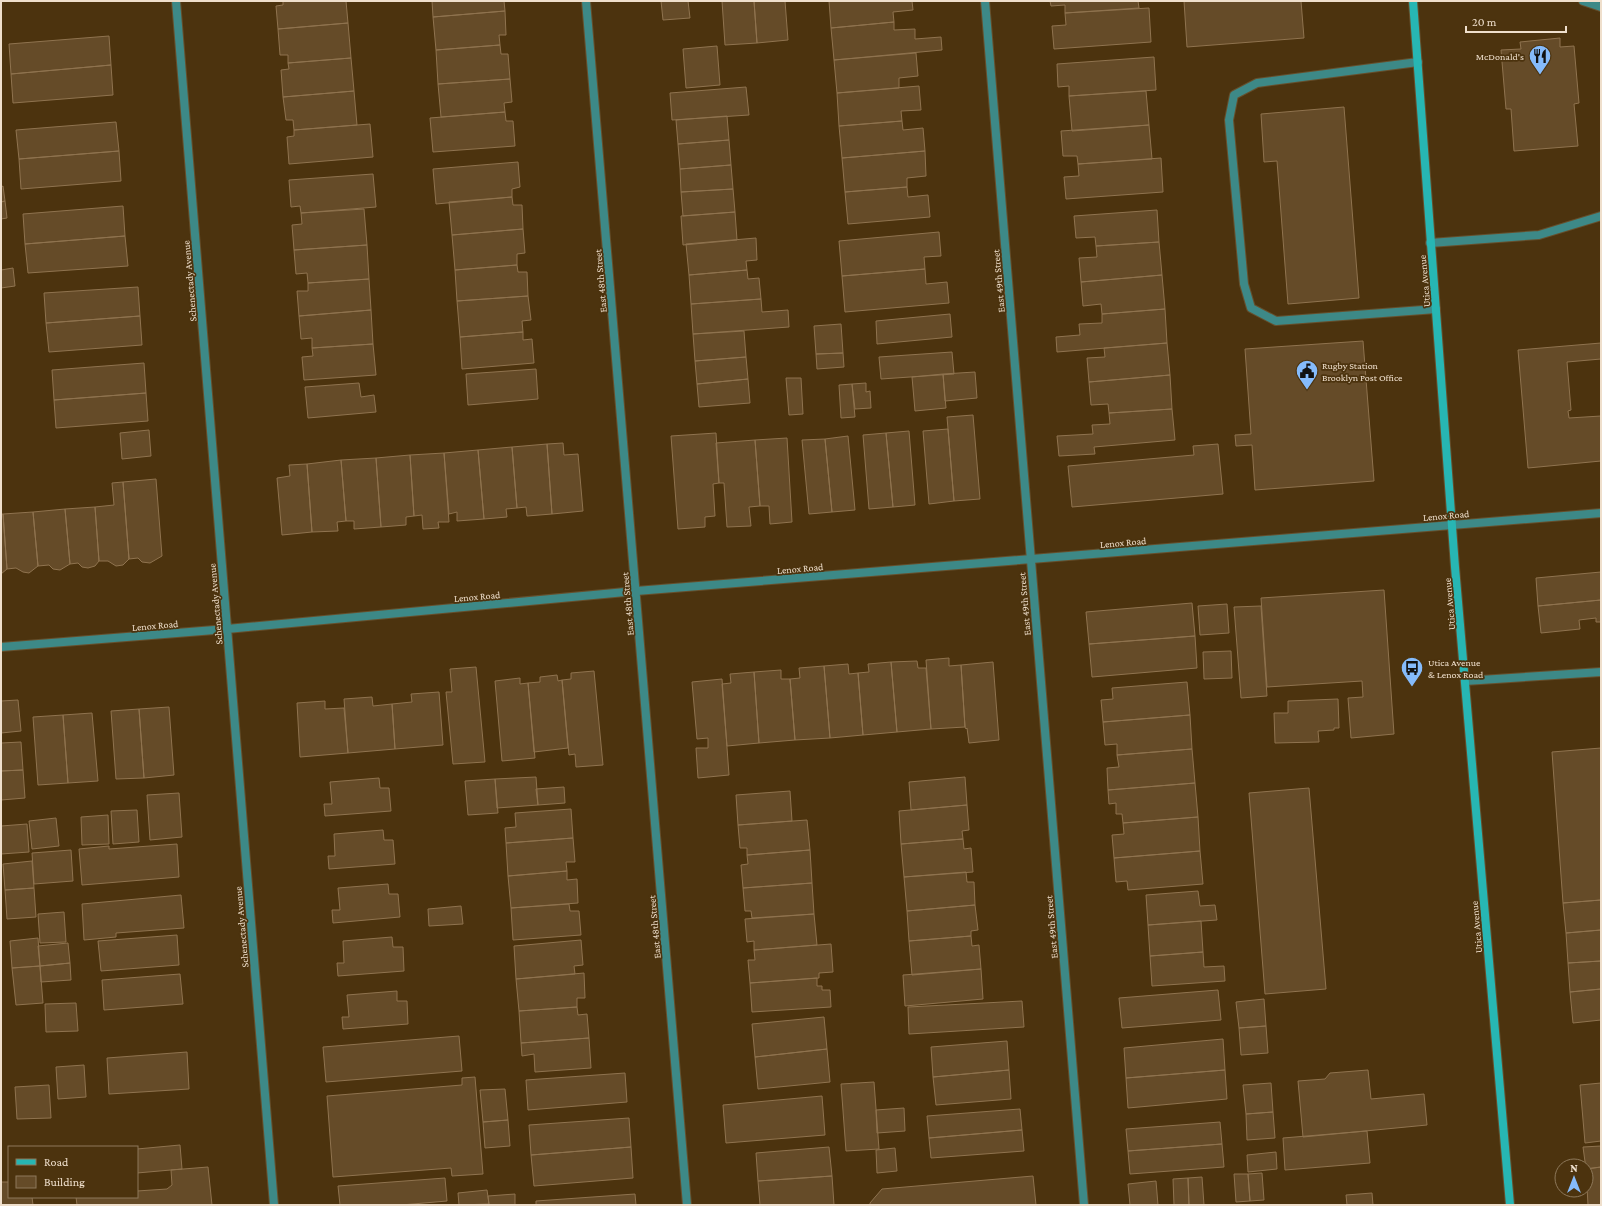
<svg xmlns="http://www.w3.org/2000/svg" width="1602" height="1206" viewBox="0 0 1602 1206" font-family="'Crimson Pro',serif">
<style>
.building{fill:#654b28;stroke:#8f734f}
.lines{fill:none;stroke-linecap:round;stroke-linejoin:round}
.lane-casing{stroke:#664f2c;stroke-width:10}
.street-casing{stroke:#664f2c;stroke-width:10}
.secondary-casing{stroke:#664f2c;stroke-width:10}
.lane{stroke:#3d8987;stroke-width:8}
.street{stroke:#3d8987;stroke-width:8}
.secondary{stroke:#27b6b3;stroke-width:8}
.labels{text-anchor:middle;stroke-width:3.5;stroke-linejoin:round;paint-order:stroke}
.poi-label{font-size:10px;fill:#efdfcc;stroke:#4c330e;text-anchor:start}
.street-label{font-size:10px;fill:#efdfcc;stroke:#4c330e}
</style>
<rect width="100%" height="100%" fill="#4c330e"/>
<!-- building -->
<path class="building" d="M283,1H346L348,23L278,29L276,6L283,5Z
M432,1H504L505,11L433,17Z
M661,1H688L690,18L663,20Z
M722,1H754L757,43L725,45Z
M754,1H785L788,40L757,43Z
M829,1H912L913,10L893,12L894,22L831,28Z
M1050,1H1138L1139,8L1065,13V5L1051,6Z
M1184,1H1301L1304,38L1187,47Z
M1149,8L1151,42L1054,49L1052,26L1066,25L1065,13Z
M505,11L506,35H499L500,45L436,50L433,17Z
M894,22V30L915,29V39L941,37L942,50L834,60L831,28Z
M348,23L351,58L288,63V55H280L278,29Z
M109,36L111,65L11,74L9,44Z
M1560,38V47L1574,46L1579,103L1574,104L1578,146L1514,151L1511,109H1506L1501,50L1521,49L1520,42Z
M500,45L501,54H508L510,79L438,84L436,50Z
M717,46L720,85L686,88L683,49Z
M916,53L918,76L899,78V88L837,93L834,60Z
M1154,57L1156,90L1069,96V86L1058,87L1057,64Z
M351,58L354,91L283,97L281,70L289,69L288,63Z
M111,65L113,95L13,103L11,74Z
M510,79L512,102L504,103L505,112L441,117L438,84Z
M919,86L921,110L901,111L902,121L839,126L837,93Z
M746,87L749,115L672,120L670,93Z
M354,91L357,125L294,130L293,120H286L283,97Z
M1146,91L1149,125L1072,131L1069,96Z
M1344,107L1359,298L1288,304L1277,161L1264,162L1261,114Z
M505,112L506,121H513L515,146L433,152L430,118Z
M727,116L729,140L678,144L676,120Z
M902,121L903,130L923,128L925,151L842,158L839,126Z
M116,122L119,151L19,159L16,130Z
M370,124L373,157L289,164L287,137L294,136V130Z
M1149,125L1152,159L1078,164L1077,156H1063L1061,131Z
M729,140L731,165L680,169L678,144Z
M119,151L121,181L21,189L19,159Z
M925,151L926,176L907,178V187L845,192L842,158Z
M1161,158L1163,192L1066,199L1064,177L1079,176L1078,164Z
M518,162L520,187L512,189V197L436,204L433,169Z
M731,165L733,189L681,192L680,169Z
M373,174L376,207L301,213L300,206L291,207L289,180Z
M3,186L5,201L1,202V187Z
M907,187L908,197L928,195L930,217L848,224L845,192Z
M733,189L735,212L683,216L681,192Z
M512,197L513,205H522L523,229L452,235L449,202Z
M5,201L7,218L1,219V202Z
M123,206L125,236L25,244L23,214Z
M364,209L367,245L294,250L292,225L302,224L301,213Z
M1157,210L1159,242L1096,246L1095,237L1076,238L1074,216Z
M735,212L737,240L683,245L681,216Z
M523,229L525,253L517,254V265L455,270L452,235Z
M939,232L941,256L924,257L925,269L842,276L839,241Z
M125,236L128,266L28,273L25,244Z
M756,238L757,260L746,261L747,270L689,275L686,244Z
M1159,242L1162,275L1081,282L1079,258L1097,257L1096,246Z
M367,245L369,279L308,283L307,273L296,274L294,250Z
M517,265L518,272H527L528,296L457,301L455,270Z
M13,268L15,286L1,288V270Z
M925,269L926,284L947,282L949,303L845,312L842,276Z
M747,270L748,279L759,278L761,299L691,304L689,275Z
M1162,275L1165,309L1102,314L1101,304L1083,306L1081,282Z
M369,279L371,310L299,316L297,291H308V283Z
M138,287L140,316L46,323L44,293Z
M528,296L531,320L522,321L523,332L460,337L457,301Z
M761,299L762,312L788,310L789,327L693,334L691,304Z
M1165,309L1167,343L1057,352L1056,337L1080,335L1079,324L1102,323V314Z
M371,310L373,344L312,348V338L301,339L299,316Z
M950,314L952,337L877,344L876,321Z
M140,316L142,345L49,352L46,323Z
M841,324L843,353L816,354L814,326Z
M744,331L746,357L695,361L693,334Z
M523,332V340L532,339L534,363L462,369L460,337Z
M1363,341L1374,481L1255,490L1252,445L1236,446L1235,435L1251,434L1245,349Z
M1167,343L1170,375L1089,382L1087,358L1105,357L1104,348Z
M1601,343V359L1567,362L1571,410L1568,411L1569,418L1601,416V461L1528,468L1518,350Z
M373,344L376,375L304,380L302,357L313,356L312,348Z
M952,352L954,374L881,379L879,357Z
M843,353L844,367L817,369L816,354Z
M746,357L748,379L697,384L695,361Z
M144,363L146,393L54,400L52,370Z
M536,369L538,399L468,405L466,374Z
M975,372L977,398L945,401L943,374Z
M943,374L946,408L915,411L912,377Z
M1170,375L1172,409L1109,413L1108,404L1091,405L1089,382Z
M786,378H801L803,414L789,415Z
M748,379L750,403L699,407L697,384Z
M359,383L361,397L374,395L376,412L308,418L305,387Z
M866,383V392L870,391L871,408L855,409L852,384Z
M852,384L855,417L841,418L839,385Z
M146,393L148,421L56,428L54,400Z
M1172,409L1175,440L1094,447L1095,454L1059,456L1057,436L1093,434L1092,425L1110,424L1109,413Z
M973,415L980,499L954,501L947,417Z
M948,429L954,501L929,504L923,431Z
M149,430L151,456L122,459L120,433Z
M909,431L915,505L893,507L886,433Z
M716,433L719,483L713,484L715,516L705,517V527L678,529L671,436Z
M886,433L893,507L869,509L863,435Z
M848,436L855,510L832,512L825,439Z
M787,438L792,522L770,524L769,506H760L755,440Z
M825,439L832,512L809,514L802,440Z
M755,440L760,506L749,507L751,526L727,527L724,483H719L716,443Z
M563,443L564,455L578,454L583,511L552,514L547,444Z
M547,444L552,514L527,516L526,507L517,508L512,447Z
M1218,444L1223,494L1072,507L1068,466L1194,455L1193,446Z
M512,447L517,508L506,509L507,517L484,519L478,450Z
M478,450L484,519L457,521V512L449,514L444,453Z
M444,453L449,522H438L439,528L423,529L422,515L414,516L410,455Z
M410,455L414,516L406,517V525L381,527L376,458Z
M376,458L381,527L354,529V521H346L341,460Z
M341,460L346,521L337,522L338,531L312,532L307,464Z
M307,464L312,532L282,535L277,478L290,476L289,465Z
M156,479L162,556L150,563L142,562L138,558L129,559L123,482Z
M123,482L129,559L123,565L116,566L108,561H99L95,507L114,505L112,483Z
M95,507L99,561L95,566L88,568L82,567L78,563L70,564L65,509Z
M65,509L70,564L60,570L53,569L49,565L38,566L33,512Z
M33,512L38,566L29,573L23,572L16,568L7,569L3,514Z
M1,514H3L7,569L1,574Z
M1601,572V600L1538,606L1536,578Z
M1384,590L1394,734L1351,738L1348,698L1363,697L1362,681L1267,687L1261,598Z
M1601,600V622H1596V618L1579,620L1580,629L1541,633L1538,606Z
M1192,603L1195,636L1089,644L1086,612Z
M1227,604L1229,633L1200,635L1198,606Z
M1261,606L1267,696L1241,698L1234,607Z
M1195,636L1197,668L1092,677L1089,644Z
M1231,651L1232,678L1204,679L1203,652Z
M949,658V666L961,665L965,727L931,729L926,660Z
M917,661L918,668H926L931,729L897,732L891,662Z
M891,662L897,732L863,735L858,673L869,672L868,664Z
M993,662L999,740L969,743L967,728L966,729L965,727L961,665Z
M848,664L849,674L858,673L863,735L830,738L824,666Z
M824,666L830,738L795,740L790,679L800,678L799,668Z
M476,667L485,762L453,764L446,692H452L450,669Z
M781,670V679H790L795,740L759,743L754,672Z
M594,671L603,765L576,767L575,754L569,755L562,680L571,679V673Z
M754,672L759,743L727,746L722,684L731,683L730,674Z
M557,675L558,681L562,680L568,748L534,752L528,683L540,682V677Z
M520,678V684L528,683L535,758L502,761L495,681Z
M722,679L729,775L698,778L696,748H708V738L697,739L692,682Z
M1187,682L1190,715L1103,722L1101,700L1113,699L1112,688Z
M439,692L443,745L395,749L392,704L412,702L411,694Z
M372,697L373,706L392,704L395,749L348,753L344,699Z
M1338,699L1339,728H1334V730L1318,731L1319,742L1275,743L1274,713H1288V701Z
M18,700L21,731L1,733V701Z
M325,701V709L344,708L348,753L300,757L297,703Z
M169,707L174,775L144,778L139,709Z
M139,709L144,778L116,779L111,711Z
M92,713L98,781L68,783L63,715Z
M63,715L68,783L38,785L33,717Z
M1190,715L1192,749L1117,755V744L1105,745L1103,722Z
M21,742L23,770L1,771V743Z
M1601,748V900L1563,903L1552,752Z
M1192,749L1195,783L1108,790L1107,768L1119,767L1117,755Z
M23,770L25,798L1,800V771Z
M536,777L538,805L497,808L495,779Z
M965,777L967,805L911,810L909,782Z
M379,778L380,788H389L391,811L325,816L324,804H332L330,782Z
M495,779L498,813L468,815L465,781Z
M1195,783L1198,817L1123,823L1122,814H1116V803L1109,804L1108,790Z
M564,787L565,803L538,805L536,789Z
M1309,788L1326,989L1265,994L1249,793Z
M790,791L792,821L738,825L736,795Z
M179,793L182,837L150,840L147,795Z
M967,805L969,830L962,831L963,839L901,844L899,811Z
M571,809L573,838L506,843L505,828L516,827L515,813Z
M137,810L139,842L113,844L111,811Z
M108,815L109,844L82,845L81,817Z
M1198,817L1200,851L1114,858L1112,835L1124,834L1123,823Z
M56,818L59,846L32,849L29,821Z
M807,820L810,850L747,855V848H740L738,825Z
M27,824L29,852L1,854V826Z
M383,830L384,840H393L395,864L329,869L328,856H335L334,834Z
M573,838L575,862H566L567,871L508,876L506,843Z
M963,839L964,849L971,848L973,872L904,877L901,844Z
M177,844L179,877L82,885L79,849L109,846V849Z
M71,850L73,881L34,884L32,853Z
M810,850L812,883L743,888L741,865L748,864L747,855Z
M1200,851L1203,884L1128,890L1127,881L1116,882L1114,858Z
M32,861L34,888L5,890L3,864Z
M567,871V880L577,879L578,903L511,908L508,876Z
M966,872L967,882H974L975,905L907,911L904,877Z
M812,883L814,914L752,918L751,911H745L743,888Z
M388,884L389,894H398L400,917L333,923L332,910H340L338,888Z
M34,888L36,917L7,919L5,890Z
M1198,891L1200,906L1215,905L1217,920L1148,925L1146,895Z
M181,895L184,928L116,933V937L84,940L82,904Z
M1601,900V930L1566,933L1563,903Z
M569,904L570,911H579L581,935L513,940L511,908Z
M975,905L978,930L971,931V936L909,941L907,911Z
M461,906L463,924L429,926L428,909Z
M64,912L66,942L40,943L38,914Z
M814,914L817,945L754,950V941L747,942L745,919Z
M1201,921L1203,952L1150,956L1148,925Z
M1601,930V961L1568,963L1566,933Z
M177,935L179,965L101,971L98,941Z
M971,936L972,946L979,945L981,969L912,975L909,941Z
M392,937L393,947H403L404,971L338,976L337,963H344L343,941Z
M38,938L40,966L12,968L10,941Z
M581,940L583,965L574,966L575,974L516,979L514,946Z
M68,943L70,963L40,966L38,946Z
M831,944L833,972L819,973V978L750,983L748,960H755L754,950Z
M1203,952L1204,967L1224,966L1225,981L1152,986L1150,956Z
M1601,961V989L1570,992L1568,963Z
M70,963L71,980L41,982L40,966Z
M40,966L43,1003L16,1005L12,968Z
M981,969L983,999L905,1006L903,975Z
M584,973L585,998H577V1007L519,1011L516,979Z
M180,974L183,1004L104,1010L102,980Z
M817,978V986H822V990H830L831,1007L752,1012L750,983Z
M1601,989V1020L1573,1023L1570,992Z
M1218,990L1221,1020L1122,1028L1119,998Z
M397,991V1001H407L408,1024L343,1029L342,1017H349L347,995Z
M1264,999L1266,1026L1239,1028L1236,1002Z
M1022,1001L1024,1027L909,1034L908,1007Z
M76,1003L78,1031L46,1032L45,1004Z
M577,1007L578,1015L587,1014L589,1038L521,1043L519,1011Z
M824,1017L827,1049L755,1057L752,1024Z
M1266,1026L1268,1053L1241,1055L1239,1028Z
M459,1036L462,1071L326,1082L323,1047Z
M589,1038L591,1068L535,1072L534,1054L522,1056L521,1043Z
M1223,1039L1225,1070L1126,1078L1124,1048Z
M1007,1041L1009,1070L933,1077L931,1047Z
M827,1049L830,1082L758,1089L755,1057Z
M187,1052L189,1089L109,1094L107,1058Z
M84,1065L86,1097L58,1099L56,1067Z
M1009,1070L1011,1099L936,1105L933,1077Z
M1225,1070L1227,1099L1128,1108L1126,1078Z
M1368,1070L1371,1099L1424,1094L1427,1125L1303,1137L1298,1081L1325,1079L1330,1073Z
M625,1073L627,1102L528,1110L526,1080Z
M475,1077L483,1174L452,1176L451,1168L333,1177L327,1096L462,1085V1078Z
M874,1082L879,1149L846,1151L841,1084Z
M1271,1083L1273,1112L1246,1114L1243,1085Z
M1601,1083V1141L1585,1143L1580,1085Z
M49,1085L51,1118L17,1119L15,1087Z
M505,1089L508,1120L483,1122L480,1090Z
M822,1096L825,1135L726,1143L723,1105Z
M904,1108L905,1131L877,1133L876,1110Z
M1020,1109L1022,1130L929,1138L927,1116Z
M1273,1112L1275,1138L1247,1140L1246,1114Z
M629,1118L631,1147L531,1155L529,1125Z
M508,1120L510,1146L485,1148L483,1122Z
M1220,1122L1222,1144L1128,1151L1126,1129Z
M1022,1130L1024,1151L931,1158L929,1138Z
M1367,1131L1370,1163L1285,1170L1283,1138Z
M1222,1144L1224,1167L1130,1174L1128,1151Z
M180,1145L182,1169L137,1173V1149Z
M1601,1146V1167L1586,1169L1583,1147Z
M631,1147L633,1178L534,1186L531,1155Z
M829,1147L832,1176L758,1181L756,1153Z
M895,1148L897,1171L877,1173L876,1150Z
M1276,1152L1277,1169L1248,1172L1247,1155Z
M208,1167L212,1205H77L76,1197H137V1191L167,1189L172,1185L171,1170Z
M1601,1167V1205H1588L1586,1169Z
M1262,1173L1264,1200L1250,1201L1248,1174Z
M1234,1174H1248L1250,1201L1236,1202Z
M832,1176L834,1205H760L758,1181Z
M1033,1176L1036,1205H870V1203L882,1189Z
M1202,1177L1204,1205H1189L1188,1178Z
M445,1178L447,1201L401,1205H340L338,1186Z
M1188,1178L1189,1205H1174L1173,1179Z
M1156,1181L1158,1205H1130L1128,1184Z
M1,1182H9V1197H32L33,1205H1Z
M487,1190L489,1204L459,1205L458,1193Z
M1372,1193L1373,1205H1347L1346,1195Z
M515,1194V1205H489L488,1196Z
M635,1194L636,1205H536V1201Z"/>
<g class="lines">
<!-- lane casing -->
<g class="lane-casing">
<path id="lane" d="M1583,1L1601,7
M1418,62L1257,83L1234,95L1229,120L1244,284L1251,308L1276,321L1436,309
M1430,243L1539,235L1601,216
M1465,681L1601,672"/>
</g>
<!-- street casing -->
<g class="street-casing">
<path id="street" d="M176,1L274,1205
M586,1L687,1205
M985,1L1084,1205
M1,647L227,629L636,591L1601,513"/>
</g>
<!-- secondary casing -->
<g class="secondary-casing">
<path id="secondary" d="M1413,1L1455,567L1510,1205"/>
</g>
<!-- lane -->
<use href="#lane" class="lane"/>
<!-- street -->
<use href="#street" class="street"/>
<!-- secondary -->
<use href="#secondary" class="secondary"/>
</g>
<!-- icons -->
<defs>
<g id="restaurant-pin" transform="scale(1.15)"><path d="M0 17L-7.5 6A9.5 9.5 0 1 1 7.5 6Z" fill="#85bbfb" stroke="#4c330e"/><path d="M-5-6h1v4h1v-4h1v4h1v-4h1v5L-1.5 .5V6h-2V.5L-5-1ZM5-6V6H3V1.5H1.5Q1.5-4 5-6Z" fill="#111"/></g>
<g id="civic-pin" transform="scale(1.15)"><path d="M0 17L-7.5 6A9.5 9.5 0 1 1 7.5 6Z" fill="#85bbfb" stroke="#4c330e"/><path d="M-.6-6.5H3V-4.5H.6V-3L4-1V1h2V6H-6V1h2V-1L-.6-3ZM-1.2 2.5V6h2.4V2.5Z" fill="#111"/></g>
<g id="bus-pin" transform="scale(1.15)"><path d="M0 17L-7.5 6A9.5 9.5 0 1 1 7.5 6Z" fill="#85bbfb" stroke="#4c330e"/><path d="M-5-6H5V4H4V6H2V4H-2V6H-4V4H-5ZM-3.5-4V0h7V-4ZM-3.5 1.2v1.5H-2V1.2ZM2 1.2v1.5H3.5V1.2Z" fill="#111"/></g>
</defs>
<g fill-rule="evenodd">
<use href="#restaurant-pin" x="1540" y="56"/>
<use href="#civic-pin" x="1307" y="371"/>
<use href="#bus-pin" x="1412" y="668"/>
</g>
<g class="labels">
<!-- poi labels -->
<g class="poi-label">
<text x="1524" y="60" text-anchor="end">McDonald's</text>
<text x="1322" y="369">Rugby Station<tspan x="1322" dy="12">Brooklyn Post Office</tspan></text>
<text x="1428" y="666">Utica Avenue<tspan x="1428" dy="12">&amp; Lenox Road</tspan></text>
</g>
<!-- street labels -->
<g class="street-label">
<text transform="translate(189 281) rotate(-95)" y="4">Schenectady Avenue</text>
<text transform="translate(600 281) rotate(-95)" y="4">East 48th Street</text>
<text transform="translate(998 281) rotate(-95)" y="4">East 49th Street</text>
<text transform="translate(1424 281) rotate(-95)" y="4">Utica Avenue</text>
<text transform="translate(1446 515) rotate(-5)" y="4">Lenox Road</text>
<text transform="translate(1123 542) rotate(-5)" y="4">Lenox Road</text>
<text transform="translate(800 568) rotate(-5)" y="4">Lenox Road</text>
<text transform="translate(477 596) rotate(-5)" y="4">Lenox Road</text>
<text transform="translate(215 604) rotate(-95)" y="4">Schenectady Avenue</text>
<text transform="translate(627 604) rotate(-95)" y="4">East 48th Street</text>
<text transform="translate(1024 604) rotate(-95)" y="4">East 49th Street</text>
<text transform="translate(1449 604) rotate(-95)" y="4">Utica Avenue</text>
<text transform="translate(155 625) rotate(-5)" y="4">Lenox Road</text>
<text transform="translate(241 927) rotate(-95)" y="4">Schenectady Avenue</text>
<text transform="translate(654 927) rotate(-95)" y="4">East 48th Street</text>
<text transform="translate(1051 927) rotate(-95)" y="4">East 49th Street</text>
<text transform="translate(1476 927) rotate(-95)" y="4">Utica Avenue</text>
</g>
</g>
<!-- border -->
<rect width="1602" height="1206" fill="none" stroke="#efdfcc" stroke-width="4"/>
<!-- legend -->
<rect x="8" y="1146" width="130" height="52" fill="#4c330e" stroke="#8d785a"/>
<rect x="16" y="1159" width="20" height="6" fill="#27b6b3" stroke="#8d785a"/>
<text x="44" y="1166" font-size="12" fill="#efdfcc">Road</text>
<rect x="16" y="1176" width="20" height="12" fill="#654b28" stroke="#8d785a"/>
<text x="44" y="1186" font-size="12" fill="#efdfcc">Building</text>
<!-- north arrow -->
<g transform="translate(1574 1178)"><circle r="19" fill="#4c330e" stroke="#8d785a"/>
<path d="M0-3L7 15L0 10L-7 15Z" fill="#85bbfb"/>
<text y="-6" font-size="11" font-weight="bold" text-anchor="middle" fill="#efdfcc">N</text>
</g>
<!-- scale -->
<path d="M1466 26v6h100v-6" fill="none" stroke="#efdfcc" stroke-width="2"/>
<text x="1472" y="26" font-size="12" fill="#efdfcc" stroke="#4c330e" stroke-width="3" paint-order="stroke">20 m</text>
</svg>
